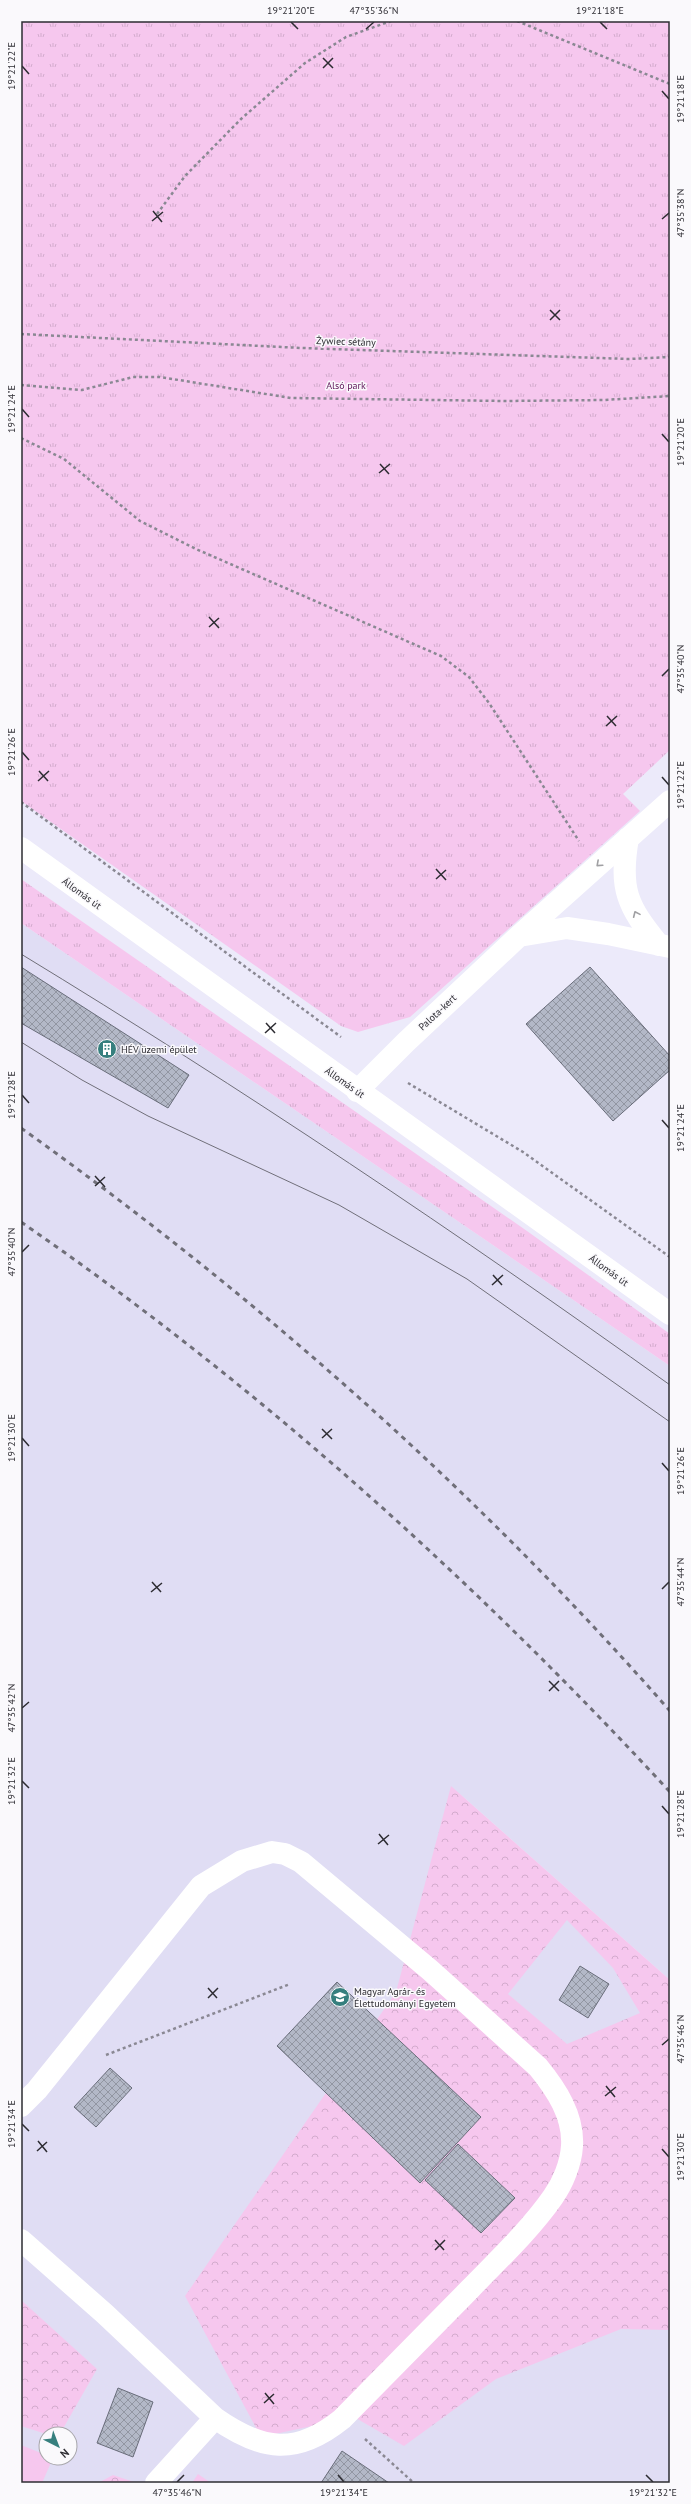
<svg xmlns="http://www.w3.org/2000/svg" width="691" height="2504" viewBox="0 0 691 2504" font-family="'PT Sans',sans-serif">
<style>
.built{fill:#e0ddf4;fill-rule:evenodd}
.grass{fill:url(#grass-tufts)}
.forest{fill:url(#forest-crowns);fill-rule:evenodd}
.pitch{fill:#f6c7ee}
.building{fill:url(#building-cross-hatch);stroke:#696d7a}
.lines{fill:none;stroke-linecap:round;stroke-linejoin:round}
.path{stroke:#8a8893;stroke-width:2.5;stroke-dasharray:3 3;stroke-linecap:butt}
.minor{stroke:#fff;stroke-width:22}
.major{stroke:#fff;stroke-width:22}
.tram{stroke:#706f79;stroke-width:1}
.rail{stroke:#706f79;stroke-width:3;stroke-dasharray:5 5;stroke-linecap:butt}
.oneway{stroke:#a0a0a3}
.ticks{fill:none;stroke:#2d2c32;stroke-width:1.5}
.labels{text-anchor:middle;stroke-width:3;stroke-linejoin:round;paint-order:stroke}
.street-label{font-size:10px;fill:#2d2c32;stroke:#faf9fc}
.park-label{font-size:10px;fill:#5d1357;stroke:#faf9fc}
.poi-label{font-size:10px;fill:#2d2c32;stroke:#faf9fc;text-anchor:start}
.neatline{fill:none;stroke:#2d2c32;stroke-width:1.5}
.ticks-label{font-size:10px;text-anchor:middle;fill:#2d2c32}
</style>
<defs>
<pattern id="grass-tufts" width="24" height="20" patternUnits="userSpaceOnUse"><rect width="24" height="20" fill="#f6c7ee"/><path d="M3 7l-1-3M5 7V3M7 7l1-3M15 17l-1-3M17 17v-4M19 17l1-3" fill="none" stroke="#d3abcd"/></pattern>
<pattern id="forest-crowns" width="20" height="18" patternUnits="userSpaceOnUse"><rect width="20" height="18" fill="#f6c7ee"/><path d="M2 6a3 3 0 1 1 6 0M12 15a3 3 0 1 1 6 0" fill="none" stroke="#d3abcd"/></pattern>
<pattern id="building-cross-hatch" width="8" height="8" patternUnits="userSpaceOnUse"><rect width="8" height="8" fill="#b3b8c7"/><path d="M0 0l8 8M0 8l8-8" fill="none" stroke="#9296a2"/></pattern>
</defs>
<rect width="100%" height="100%" fill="#eceafa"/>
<!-- built -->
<path class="built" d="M21,923L670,1366V1980L459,1793L670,2013V2483H21ZM46,2434H70V2458H46Z"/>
<!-- grass -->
<path class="grass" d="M21,21H670V750L623,794L640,811L410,1017L358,1032L341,1026L21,801Z
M21,879L527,1231L670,1334V1366L21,923Z"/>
<!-- forest -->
<path class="forest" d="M451,1786L670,1980V2330L621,2329L496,2379L404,2446L354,2417L261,2437L185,2296L396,1992ZM567,1920L613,1968L640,2013L567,2044L508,1994Z
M21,2300L97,2369L60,2434H46L21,2426Z
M113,2475L137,2483H98Z"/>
<!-- pitch -->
<path class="pitch" d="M21,2445L46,2455V2458H53L42,2483H21Z
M198,2474L211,2483H192Z"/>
<!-- building -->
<path class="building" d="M21,967L189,1075L168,1108L21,1023Z
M590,967L670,1056V1070L613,1121L526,1024Z
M580,1966L609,1984L588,2018L559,2000Z
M337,1982L481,2117L420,2183L277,2046Z
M110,2068L132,2088L96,2127L74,2107Z
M458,2144L515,2198L481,2233L425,2180Z
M118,2388L153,2402L133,2457L97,2443Z
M342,2451L389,2483H321Z"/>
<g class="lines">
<!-- path -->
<path class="path" d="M517,21L670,84
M157,214L185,176L241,119L305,63L346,37L391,21
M21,334L302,348L629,359L670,357
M21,385L82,390L133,377H160L291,398L504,401L604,400L670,396
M21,438L64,459L140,521L196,549L441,656L469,677L489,703L579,841
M21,802L341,1037
M408,1083L523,1152L670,1257
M106,2055L290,1984
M365,2439L414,2483"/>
<!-- minor -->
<path class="minor" d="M628,838C619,889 627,906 659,945
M519,936L670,801
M357,1091L406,1042L519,936L567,928L608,934L670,947
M21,2106L37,2090L201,1886L242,1861L272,1852L285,1854L301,1862L430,1970L538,2067C556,2089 574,2116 572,2146C571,2163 563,2183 553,2197C530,2230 498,2260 470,2289C427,2333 384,2376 342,2419C296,2456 262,2451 215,2418L105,2314L21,2240
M156,2483L215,2418"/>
<!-- major -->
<path class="major" d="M21,848L670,1314"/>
<!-- tram -->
<path class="tram" d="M21,954C243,1089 459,1234 670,1385
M21,1042L82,1080L148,1116L339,1205L467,1279L670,1422"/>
<!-- rail -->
<path class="rail" d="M21,1128C258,1297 478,1492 670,1711
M21,1222C259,1386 474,1580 670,1792"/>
</g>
<!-- one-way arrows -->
<defs><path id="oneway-chevron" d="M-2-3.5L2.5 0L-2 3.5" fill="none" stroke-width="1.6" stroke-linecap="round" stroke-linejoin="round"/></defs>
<g class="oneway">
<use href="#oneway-chevron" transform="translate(599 864) rotate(138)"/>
<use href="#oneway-chevron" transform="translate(636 914) rotate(-114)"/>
</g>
<!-- ticks -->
<path class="ticks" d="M291,22L298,29M600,22L607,29M366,29L374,22M323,58L333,68M22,66L29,74M323,68L333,58M662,91L669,99M153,211L162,222M662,219L669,213M152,221L163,212M550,310L560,320M550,320L560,310M22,409L29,417M662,434L669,442M380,464L389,474M379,473L390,464M209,617L219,628M209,627L219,618M662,676L669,669M607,716L616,726M606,726L617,716M22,752L29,760M39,771L48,781M662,777L669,785M38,781L49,771M436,869L446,880M436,879L446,870M266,1023L275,1033M265,1033L276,1023M22,1095L29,1103M662,1120L669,1128M95,1176L105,1187M95,1186L105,1177M22,1252L29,1245M493,1275L502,1285M492,1285L503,1275M322,1429L332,1439M22,1438L29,1446M322,1438L332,1429M662,1463L669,1471M152,1582L161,1592M662,1589L669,1582M151,1592L162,1583M549,1681L559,1691M549,1691L559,1681M22,1708L29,1702M22,1781L29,1788M662,1806L669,1814M379,1834L388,1845M378,1844L389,1835M208,1988L217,1998M208,1998L218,1988M662,2045L669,2039M606,2086L615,2097M605,2096L616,2087M22,2124L29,2131M38,2141L47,2152M662,2149L669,2157M37,2151L47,2142M435,2240L444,2250M435,2250L445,2240M265,2393L274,2404M264,2403L274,2394M338,2475L344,2482M646,2475L653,2482M177,2482L184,2475"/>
<!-- icons -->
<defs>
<g id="building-disc" transform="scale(1)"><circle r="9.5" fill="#367f7e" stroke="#faf9fc"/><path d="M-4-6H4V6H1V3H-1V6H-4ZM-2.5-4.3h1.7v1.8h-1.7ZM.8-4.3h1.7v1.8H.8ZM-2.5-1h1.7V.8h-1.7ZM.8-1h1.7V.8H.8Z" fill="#fff"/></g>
<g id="university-disc" transform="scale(1)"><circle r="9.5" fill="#367f7e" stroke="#faf9fc"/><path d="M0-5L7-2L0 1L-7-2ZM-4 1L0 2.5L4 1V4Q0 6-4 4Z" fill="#fff"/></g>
</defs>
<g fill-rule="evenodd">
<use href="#building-disc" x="107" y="1049"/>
<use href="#university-disc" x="340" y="1997"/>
</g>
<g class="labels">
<!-- street labels -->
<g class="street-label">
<text transform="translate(346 341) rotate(2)" y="4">Żywiec sétány</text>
<text transform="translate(82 893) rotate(36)" y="4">Állomás út</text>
<text transform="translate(437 1012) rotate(-43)" y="4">Palota-kert</text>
<text transform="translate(345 1082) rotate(35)" y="4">Állomás út</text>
<text transform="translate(609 1270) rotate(36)" y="4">Állomás út</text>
</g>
<!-- park labels -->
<g class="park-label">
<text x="346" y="389">Alsó park</text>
</g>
<!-- poi labels -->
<g class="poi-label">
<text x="121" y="1053">HÉV üzemi épület</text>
<text x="354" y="1995">Magyar Agrár- és<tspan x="354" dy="12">Élettudományi Egyetem</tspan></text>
</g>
</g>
<!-- border -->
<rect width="691" height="2504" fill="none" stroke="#faf9fc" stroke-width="44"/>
<!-- north arrow -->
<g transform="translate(58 2446) rotate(138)"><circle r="19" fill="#faf9fc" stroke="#a8a7ab"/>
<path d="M0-3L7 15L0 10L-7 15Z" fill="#367f7e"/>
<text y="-6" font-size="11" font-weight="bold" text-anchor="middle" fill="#2d2c32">N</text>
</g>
<rect x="22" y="22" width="647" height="2460" class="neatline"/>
<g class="ticks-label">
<text x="291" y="14">19°21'20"E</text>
<text x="374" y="14">47°35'36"N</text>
<text x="600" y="14">19°21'18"E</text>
<text transform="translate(11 66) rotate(-90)" y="4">19°21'22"E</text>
<text transform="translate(680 99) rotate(-90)" y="4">19°21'18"E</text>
<text transform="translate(680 213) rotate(-90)" y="4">47°35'38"N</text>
<text transform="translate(11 409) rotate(-90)" y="4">19°21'24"E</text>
<text transform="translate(680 442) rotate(-90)" y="4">19°21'20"E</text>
<text transform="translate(680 669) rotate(-90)" y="4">47°35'40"N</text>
<text transform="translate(11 752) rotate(-90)" y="4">19°21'26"E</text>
<text transform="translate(680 785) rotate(-90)" y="4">19°21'22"E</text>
<text transform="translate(11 1095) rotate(-90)" y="4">19°21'28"E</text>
<text transform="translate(680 1128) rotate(-90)" y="4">19°21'24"E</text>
<text transform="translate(11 1252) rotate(-90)" y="4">47°35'40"N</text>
<text transform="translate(11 1438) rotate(-90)" y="4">19°21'30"E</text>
<text transform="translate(680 1471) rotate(-90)" y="4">19°21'26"E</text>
<text transform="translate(680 1582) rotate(-90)" y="4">47°35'44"N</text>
<text transform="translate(11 1708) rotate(-90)" y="4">47°35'42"N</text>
<text transform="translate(11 1781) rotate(-90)" y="4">19°21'32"E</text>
<text transform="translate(680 1814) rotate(-90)" y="4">19°21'28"E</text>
<text transform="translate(680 2039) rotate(-90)" y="4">47°35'46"N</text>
<text transform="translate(11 2124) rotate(-90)" y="4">19°21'34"E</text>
<text transform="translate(680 2157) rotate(-90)" y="4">19°21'30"E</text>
<text x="177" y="2496">47°35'46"N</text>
<text x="344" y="2496">19°21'34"E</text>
<text x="653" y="2496">19°21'32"E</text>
</g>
</svg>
